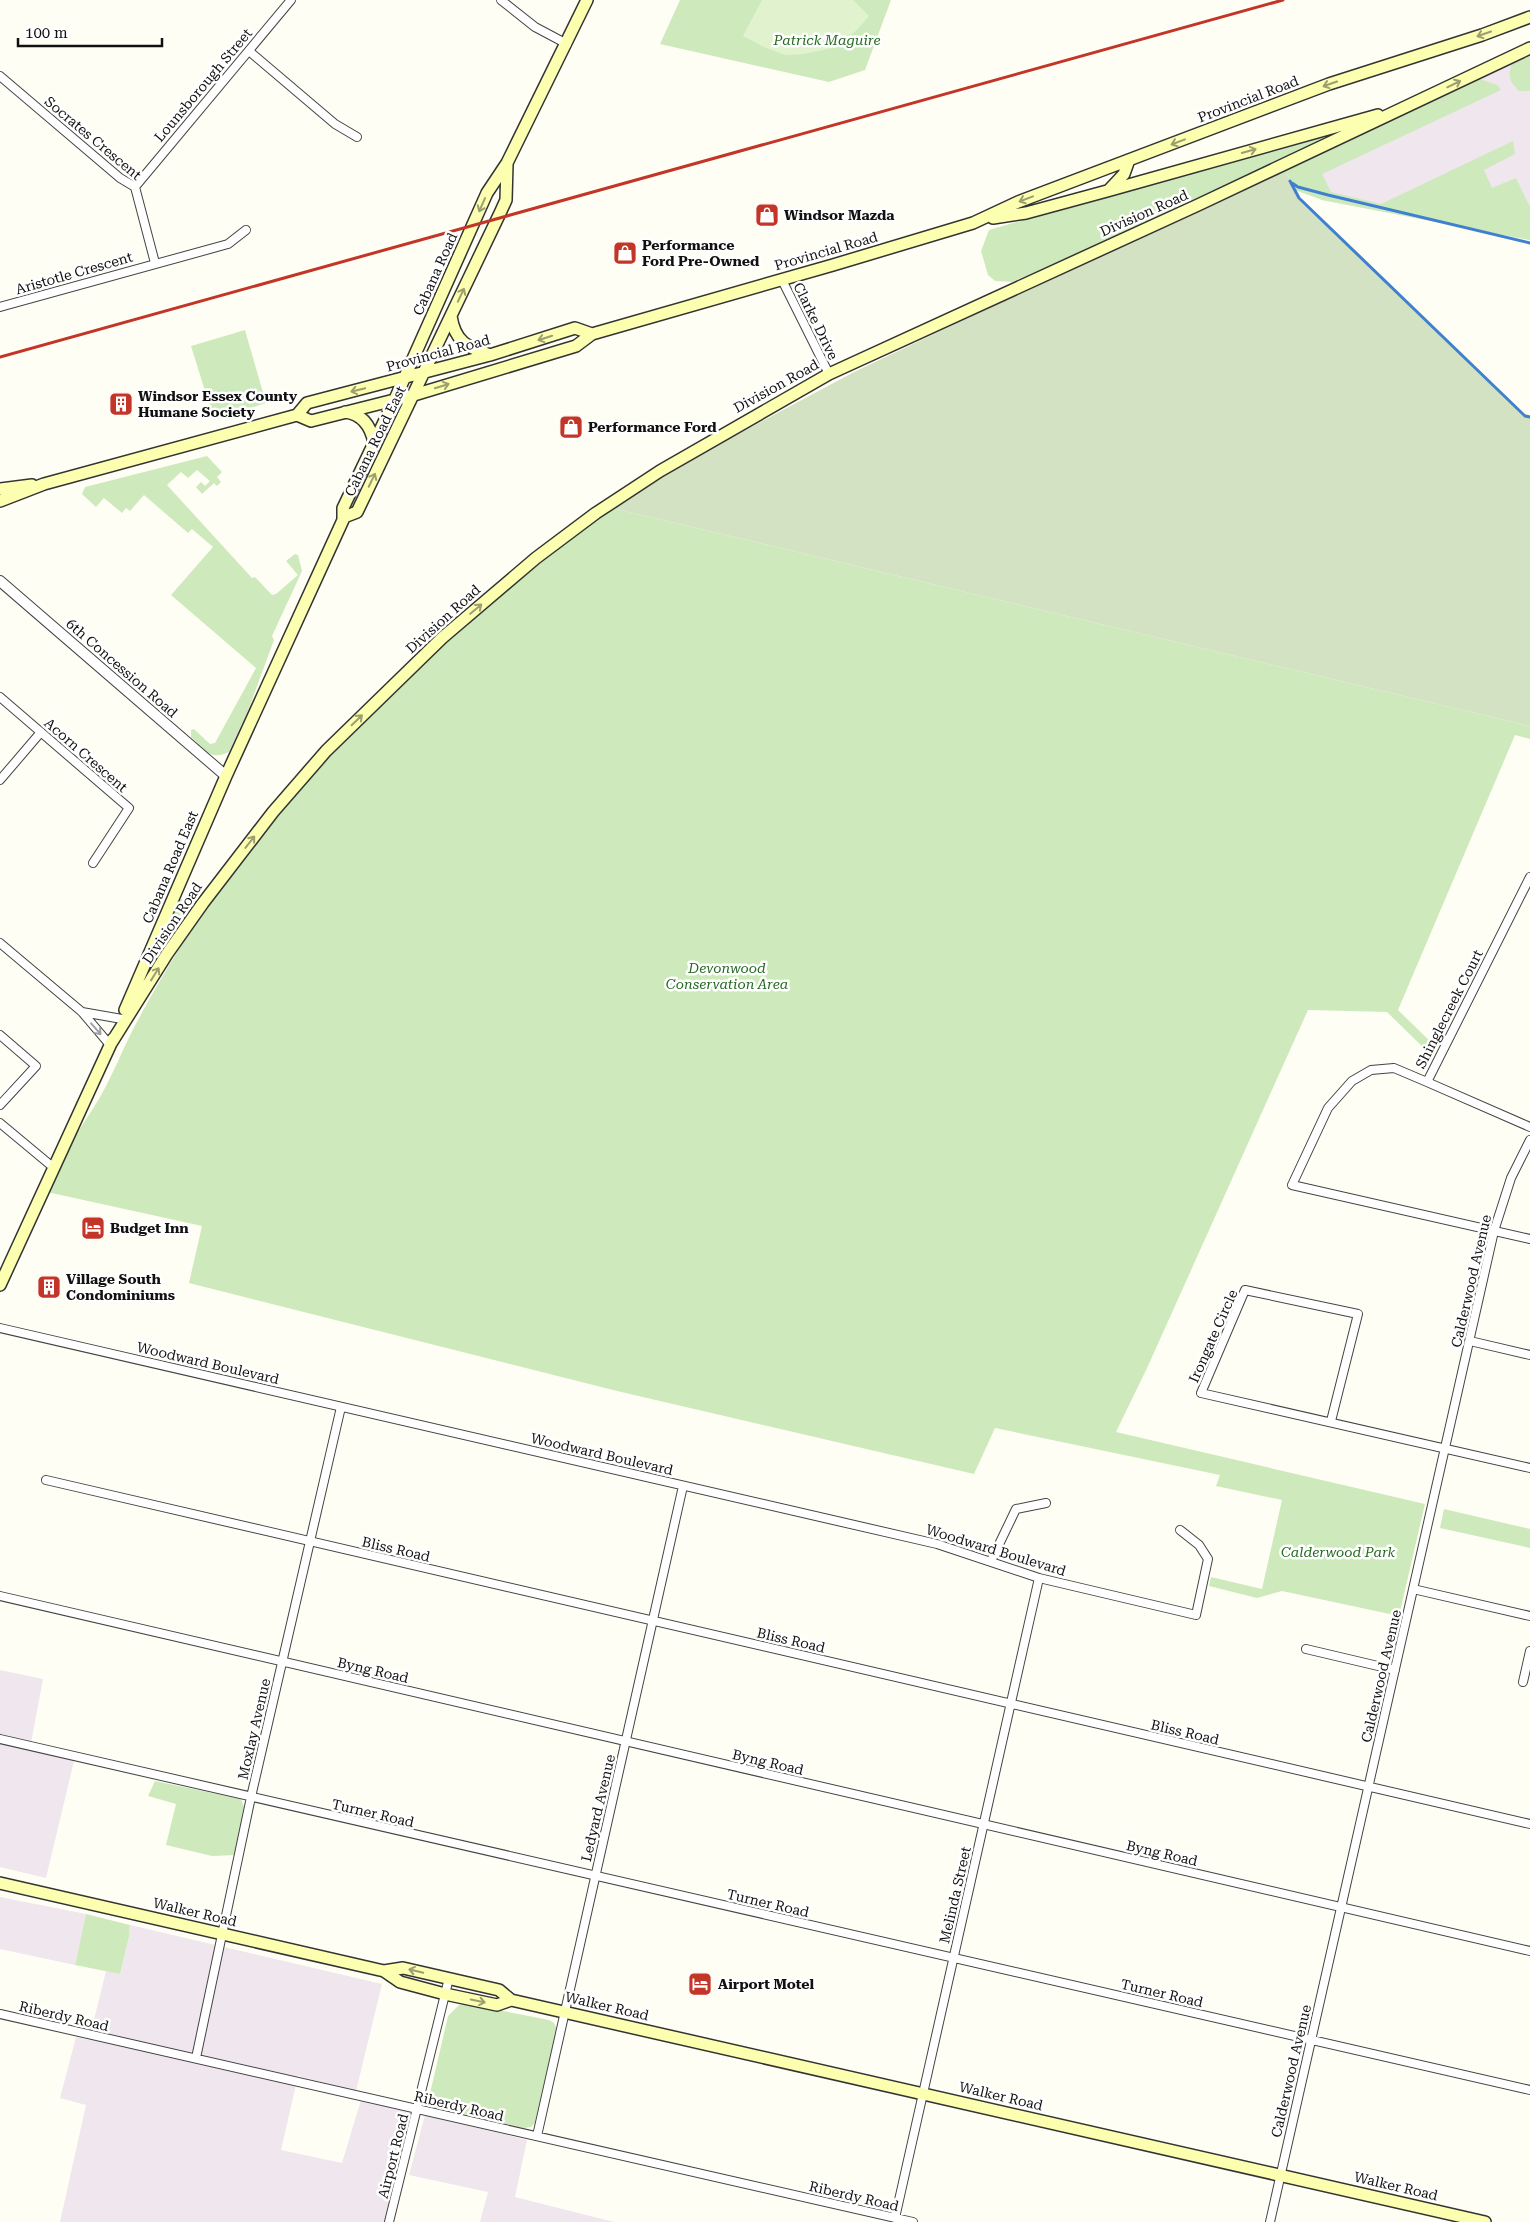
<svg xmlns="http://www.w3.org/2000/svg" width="1530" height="2222" viewBox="0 0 1530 2222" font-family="'Roboto Serif',serif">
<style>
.industrial{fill:#efe6ee}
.green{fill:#ceeabd}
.cemetery{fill:#d4e2c4}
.pitch{fill:#e1f2cf}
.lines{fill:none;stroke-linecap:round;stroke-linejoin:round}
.stream{stroke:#3f81ce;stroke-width:3}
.minor-casing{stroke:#444;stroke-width:10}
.tertiary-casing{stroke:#444;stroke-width:12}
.secondary-casing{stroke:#333;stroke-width:14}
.minor{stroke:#fff;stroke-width:8}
.tertiary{stroke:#fff;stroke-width:10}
.secondary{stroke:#fcfeb0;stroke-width:11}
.rail{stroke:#c23527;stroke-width:3}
.oneway{stroke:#9e9f70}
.oneway2{stroke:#a0a0a0}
.labels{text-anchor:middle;stroke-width:5;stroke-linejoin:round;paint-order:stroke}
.park-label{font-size:14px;font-style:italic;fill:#246a1f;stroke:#fff}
.street-label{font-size:14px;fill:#111;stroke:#fff}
.poi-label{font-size:14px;font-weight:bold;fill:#111;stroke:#fff;text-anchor:start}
</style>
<rect width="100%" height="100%" fill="#fffef4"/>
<!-- industrial -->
<path class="industrial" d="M1530,56V240L1322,200L1284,168Z
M0,1670L43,1679L31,1743L72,1751L74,1761L46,1878L0,1867Z
M0,1897L86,1914L75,1965L0,1949Z
M130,1925L382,1984L356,2091L298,2076L281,2150L342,2163L361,2100L413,2112L384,2222H60L86,2105L60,2098L76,2037L89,2040L106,1971L120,1974L129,1937Z
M425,2115L527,2140L515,2197L614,2222H480L488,2192L409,2175Z"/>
<!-- green -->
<path class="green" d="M680,0H891L865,70L829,82L660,44Z
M1530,56V91H1519C1510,82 1508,78 1511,65Z
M1480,79L1497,85L1501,90L1322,174L1331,192L1381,204L1513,141L1515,154L1484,170L1492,188L1516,178L1530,207V240L1322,200L1295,190L1284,168Z
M1384,115L1089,250L1012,282L995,281L988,275L981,251L989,230Z
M245,330L266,403L214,420L191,346Z
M207,456L222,472L217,477L221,482L217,486L214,483L202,494L196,487L201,482L205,486L210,481L197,470L188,478L181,472L167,485L252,578L255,577L272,595L276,594L298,575L286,561L295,554L298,555L302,571L272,636L274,640L249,708L229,752C210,761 205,750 191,737V730L194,729L210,744L215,743L256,668L171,595L213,547L192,529L188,533L144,495L130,511L126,508L122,513L104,498L96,507L82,494L85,487Z
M612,508L1530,726V739L1515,735L1398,1010L1437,1048L1432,1056L1387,1012L1308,1010L1148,1366L1116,1432L1425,1504L1399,1616L1282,1591L1257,1598L1209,1586L1211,1577L1262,1589L1282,1500L1216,1486L1220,1475L995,1428L974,1474L617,1391L189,1283L202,1226L47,1192C55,1176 62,1159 71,1143C80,1127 91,1113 100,1097C114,1073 124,1045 138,1020C164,971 194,924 226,879C332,734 470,614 612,508Z
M186,898L193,904L164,948H162L163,937L179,900Z
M1444,1509L1530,1529V1548L1440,1528Z
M155,1781L241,1799L245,1810L236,1855L212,1856L166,1845L176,1804L148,1796Z
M86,1914L130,1925L129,1937L120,1974L75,1965Z
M468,2004L549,2020L554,2023L557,2029L535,2123L531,2127L524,2128L433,2107L428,2102L448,2016L459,2005Z"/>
<!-- cemetery -->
<path class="cemetery" d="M1284,168L1299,198L1524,414L1530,415V726L612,508L690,460L854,372Z"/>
<!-- pitch -->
<path class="pitch" d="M762,0H853L869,16L857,30L832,48L804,54L785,55L764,47L743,36Z"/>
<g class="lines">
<!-- stream -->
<path class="stream" d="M1290,181L1299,198L1525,416L1530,417
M1292,183L1298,187L1328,195L1530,243"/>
<!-- minor casing -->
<g class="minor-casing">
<path id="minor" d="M501,0L535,27L567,44
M249,51L335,124L357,137
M0,76L120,178L135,187L155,263
M135,187L291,0
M782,280L829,374
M0,307L228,244L246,230
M0,697L129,808L93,863
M0,780L41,732
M1530,877L1427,1082L1394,1068L1371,1070L1352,1081L1328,1108L1292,1185L1530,1239
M0,943L82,1012L110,1045
M82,1012L122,1019
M0,1035L36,1066L0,1105
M1427,1082L1530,1127
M0,1123L54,1168
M0,1328L937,1544L1039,1578L1196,1615L1208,1559L1199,1545L1180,1530
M1470,1341L1530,1355
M1331,1421L1358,1314L1245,1290L1201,1393L1530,1468
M46,1480L1530,1824
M991,1561L1016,1509L1046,1503
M1413,1589L1530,1616
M0,1596L1530,1951
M1306,1649L1395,1670
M1523,1682L1530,1651
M0,1739L1530,2090
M0,2014L913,2222
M196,2058L251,1797L341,1407
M537,2136L683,1486
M895,2218L1039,1578
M389,2222L449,1978
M1270,2222L1494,1231L1511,1178L1530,1140"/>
</g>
<!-- tertiary casing -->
<g class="tertiary-casing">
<path id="tertiary" d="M0,581L226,776"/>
</g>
<!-- secondary casing -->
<g class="secondary-casing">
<path id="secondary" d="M1109,190L1124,174L1129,160
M993,218L1026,213L1107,191L1378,115
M451,316C455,342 467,347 490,355
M345,412C363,414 371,427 374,443
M297,415L311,421L414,395L576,346L592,334L833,265L973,223L1018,202L1329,84L1482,35L1530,17
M0,489L32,485
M0,501L44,484L297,415L307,403L490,355L575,328L592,334
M344,517L357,512L501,211L506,200L507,164
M125,1010L226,776L343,520V508L395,399L487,193L507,163L587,0
M110,1045L167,954L203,903L273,812L326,751L442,638L536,558L596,513L660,471L829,374L1198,205L1530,48
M0,1285L113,1039
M0,1883L384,1971L400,1982L445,1994L497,2005L511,2000
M384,1971L403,1968L499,1990L511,2000L1485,2222"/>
</g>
<!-- minor -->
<use href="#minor" class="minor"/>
<!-- tertiary -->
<use href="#tertiary" class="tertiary"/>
<!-- secondary -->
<use href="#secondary" class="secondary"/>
<!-- rail -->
<path class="rail" d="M0,357L1283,0"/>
</g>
<!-- one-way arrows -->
<defs><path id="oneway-shaft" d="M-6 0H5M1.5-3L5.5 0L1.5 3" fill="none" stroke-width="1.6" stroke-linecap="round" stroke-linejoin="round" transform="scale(1.25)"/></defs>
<g class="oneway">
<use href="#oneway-shaft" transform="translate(1484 34) rotate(161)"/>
<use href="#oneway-shaft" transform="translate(1330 84) rotate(161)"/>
<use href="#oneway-shaft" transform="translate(1454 84) rotate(-26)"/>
<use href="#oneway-shaft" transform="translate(1178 142) rotate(159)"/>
<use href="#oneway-shaft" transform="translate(1249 151) rotate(-16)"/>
<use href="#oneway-shaft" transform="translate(1026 199) rotate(159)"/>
<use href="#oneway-shaft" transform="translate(482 205) rotate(114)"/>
<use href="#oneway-shaft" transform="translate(461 295) rotate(-65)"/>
<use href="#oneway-shaft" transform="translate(545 338) rotate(162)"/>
<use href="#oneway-shaft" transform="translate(442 386) rotate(-17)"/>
<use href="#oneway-shaft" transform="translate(358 390) rotate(166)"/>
<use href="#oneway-shaft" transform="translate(372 480) rotate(-64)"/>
<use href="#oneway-shaft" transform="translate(476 609) rotate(-40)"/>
<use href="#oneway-shaft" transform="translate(357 720) rotate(-44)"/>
<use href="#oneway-shaft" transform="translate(250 842) rotate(-52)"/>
<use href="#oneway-shaft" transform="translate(155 974) rotate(-58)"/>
<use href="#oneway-shaft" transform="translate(416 1971) rotate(-167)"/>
<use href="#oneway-shaft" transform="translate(478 2001) rotate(12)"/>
</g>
<use class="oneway2" href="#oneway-shaft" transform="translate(96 1029) rotate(49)"/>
<!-- icons -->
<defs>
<g id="shop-square" transform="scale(1.25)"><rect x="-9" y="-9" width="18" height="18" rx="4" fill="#c23527" stroke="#fff"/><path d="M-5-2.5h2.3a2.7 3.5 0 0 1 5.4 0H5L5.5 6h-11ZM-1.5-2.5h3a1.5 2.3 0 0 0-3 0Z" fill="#fff"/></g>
<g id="building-square" transform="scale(1.25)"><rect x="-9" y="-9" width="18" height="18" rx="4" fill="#c23527" stroke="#fff"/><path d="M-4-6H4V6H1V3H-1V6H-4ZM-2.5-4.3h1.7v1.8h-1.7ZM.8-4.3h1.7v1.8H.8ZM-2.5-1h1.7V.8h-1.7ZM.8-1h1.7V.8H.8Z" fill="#fff"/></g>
<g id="hotel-square" transform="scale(1.25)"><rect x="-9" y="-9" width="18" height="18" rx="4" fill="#c23527" stroke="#fff"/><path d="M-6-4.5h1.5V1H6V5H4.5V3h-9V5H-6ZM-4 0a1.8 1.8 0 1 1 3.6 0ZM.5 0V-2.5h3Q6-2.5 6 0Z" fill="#fff"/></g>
</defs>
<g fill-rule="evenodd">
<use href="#shop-square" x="767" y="215"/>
<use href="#shop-square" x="625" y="253"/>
<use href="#building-square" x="121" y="404"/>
<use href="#shop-square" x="571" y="427"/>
<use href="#hotel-square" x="93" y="1228"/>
<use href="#building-square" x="49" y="1287"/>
<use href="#hotel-square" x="700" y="1984"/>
</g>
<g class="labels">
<!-- park labels -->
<g class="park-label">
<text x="827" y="45">Patrick Maguire</text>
<text x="727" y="973">Devonwood<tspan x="727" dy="16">Conservation Area</tspan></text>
<text x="1338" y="1557">Calderwood Park</text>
</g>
<!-- street labels -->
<g class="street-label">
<text transform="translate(203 85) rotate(-50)" y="5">Lounsborough Street</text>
<text transform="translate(1248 99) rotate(-21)" y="5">Provincial Road</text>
<text transform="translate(93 138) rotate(40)" y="5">Socrates Crescent</text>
<text transform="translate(1144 213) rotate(-24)" y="5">Division Road</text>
<text transform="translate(826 251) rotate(-16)" y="5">Provincial Road</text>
<text transform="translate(74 273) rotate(-16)" y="5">Aristotle Crescent</text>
<text transform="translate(435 274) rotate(-66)" y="5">Cabana Road</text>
<text transform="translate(816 321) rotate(64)" y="5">Clarke Drive</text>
<text transform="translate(438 353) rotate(-15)" y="5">Provincial Road</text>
<text transform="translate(776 386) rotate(-29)" y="5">Division Road</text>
<text transform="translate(375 441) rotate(-64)" y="5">Cabana Road East</text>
<text transform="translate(443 619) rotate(-42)" y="5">Division Road</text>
<text transform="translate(122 668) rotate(41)" y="5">6th Concession Road</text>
<text transform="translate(86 755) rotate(41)" y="5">Acorn Crescent</text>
<text transform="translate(170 867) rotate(-67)" y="5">Cabana Road East</text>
<text transform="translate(172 923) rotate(-56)" y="5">Division Road</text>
<text transform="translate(1449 1009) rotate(-63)" y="5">Shinglecreek Court</text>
<text transform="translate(1471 1281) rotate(-77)" y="5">Calderwood Avenue</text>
<text transform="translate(1213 1336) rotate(-66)" y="5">Irongate Circle</text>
<text transform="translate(208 1363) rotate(13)" y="5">Woodward Boulevard</text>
<text transform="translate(602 1454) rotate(13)" y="5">Woodward Boulevard</text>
<text transform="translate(396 1549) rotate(13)" y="5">Bliss Road</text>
<text transform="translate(996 1550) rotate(17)" y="5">Woodward Boulevard</text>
<text transform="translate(791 1640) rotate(13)" y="5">Bliss Road</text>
<text transform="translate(373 1670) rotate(13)" y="5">Byng Road</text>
<text transform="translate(1381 1676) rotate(-77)" y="5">Calderwood Avenue</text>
<text transform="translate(254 1729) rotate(-77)" y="5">Moxlay Avenue</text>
<text transform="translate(1185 1732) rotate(13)" y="5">Bliss Road</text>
<text transform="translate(768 1762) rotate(13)" y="5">Byng Road</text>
<text transform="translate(598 1808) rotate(-77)" y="5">Ledyard Avenue</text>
<text transform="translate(373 1813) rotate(13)" y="5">Turner Road</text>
<text transform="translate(1162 1853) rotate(13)" y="5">Byng Road</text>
<text transform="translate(955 1895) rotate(-77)" y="5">Melinda Street</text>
<text transform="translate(768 1903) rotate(13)" y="5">Turner Road</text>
<text transform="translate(195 1912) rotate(13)" y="5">Walker Road</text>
<text transform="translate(1162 1993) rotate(13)" y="5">Turner Road</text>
<text transform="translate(607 2006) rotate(13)" y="5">Walker Road</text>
<text transform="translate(64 2016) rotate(13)" y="5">Riberdy Road</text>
<text transform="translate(1291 2071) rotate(-77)" y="5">Calderwood Avenue</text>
<text transform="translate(1001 2096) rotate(13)" y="5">Walker Road</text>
<text transform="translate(459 2106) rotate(13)" y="5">Riberdy Road</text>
<text transform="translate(393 2156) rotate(-76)" y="5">Airport Road</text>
<text transform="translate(1396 2186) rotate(13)" y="5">Walker Road</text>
<text transform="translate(854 2196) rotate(13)" y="5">Riberdy Road</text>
</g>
<!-- poi labels -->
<g class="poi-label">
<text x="784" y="220">Windsor Mazda</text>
<text x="642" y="250">Performance<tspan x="642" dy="16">Ford Pre-Owned</tspan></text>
<text x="138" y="401">Windsor Essex County<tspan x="138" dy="16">Humane Society</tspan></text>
<text x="588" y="432">Performance Ford</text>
<text x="110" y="1233">Budget Inn</text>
<text x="66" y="1284">Village South<tspan x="66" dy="16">Condominiums</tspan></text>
<text x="718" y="1989">Airport Motel</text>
</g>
</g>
<!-- scale -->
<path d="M18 38v8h144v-8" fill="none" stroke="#111111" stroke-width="2.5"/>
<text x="25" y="38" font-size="15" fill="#111111" stroke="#ffffff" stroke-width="4" paint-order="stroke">100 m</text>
</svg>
